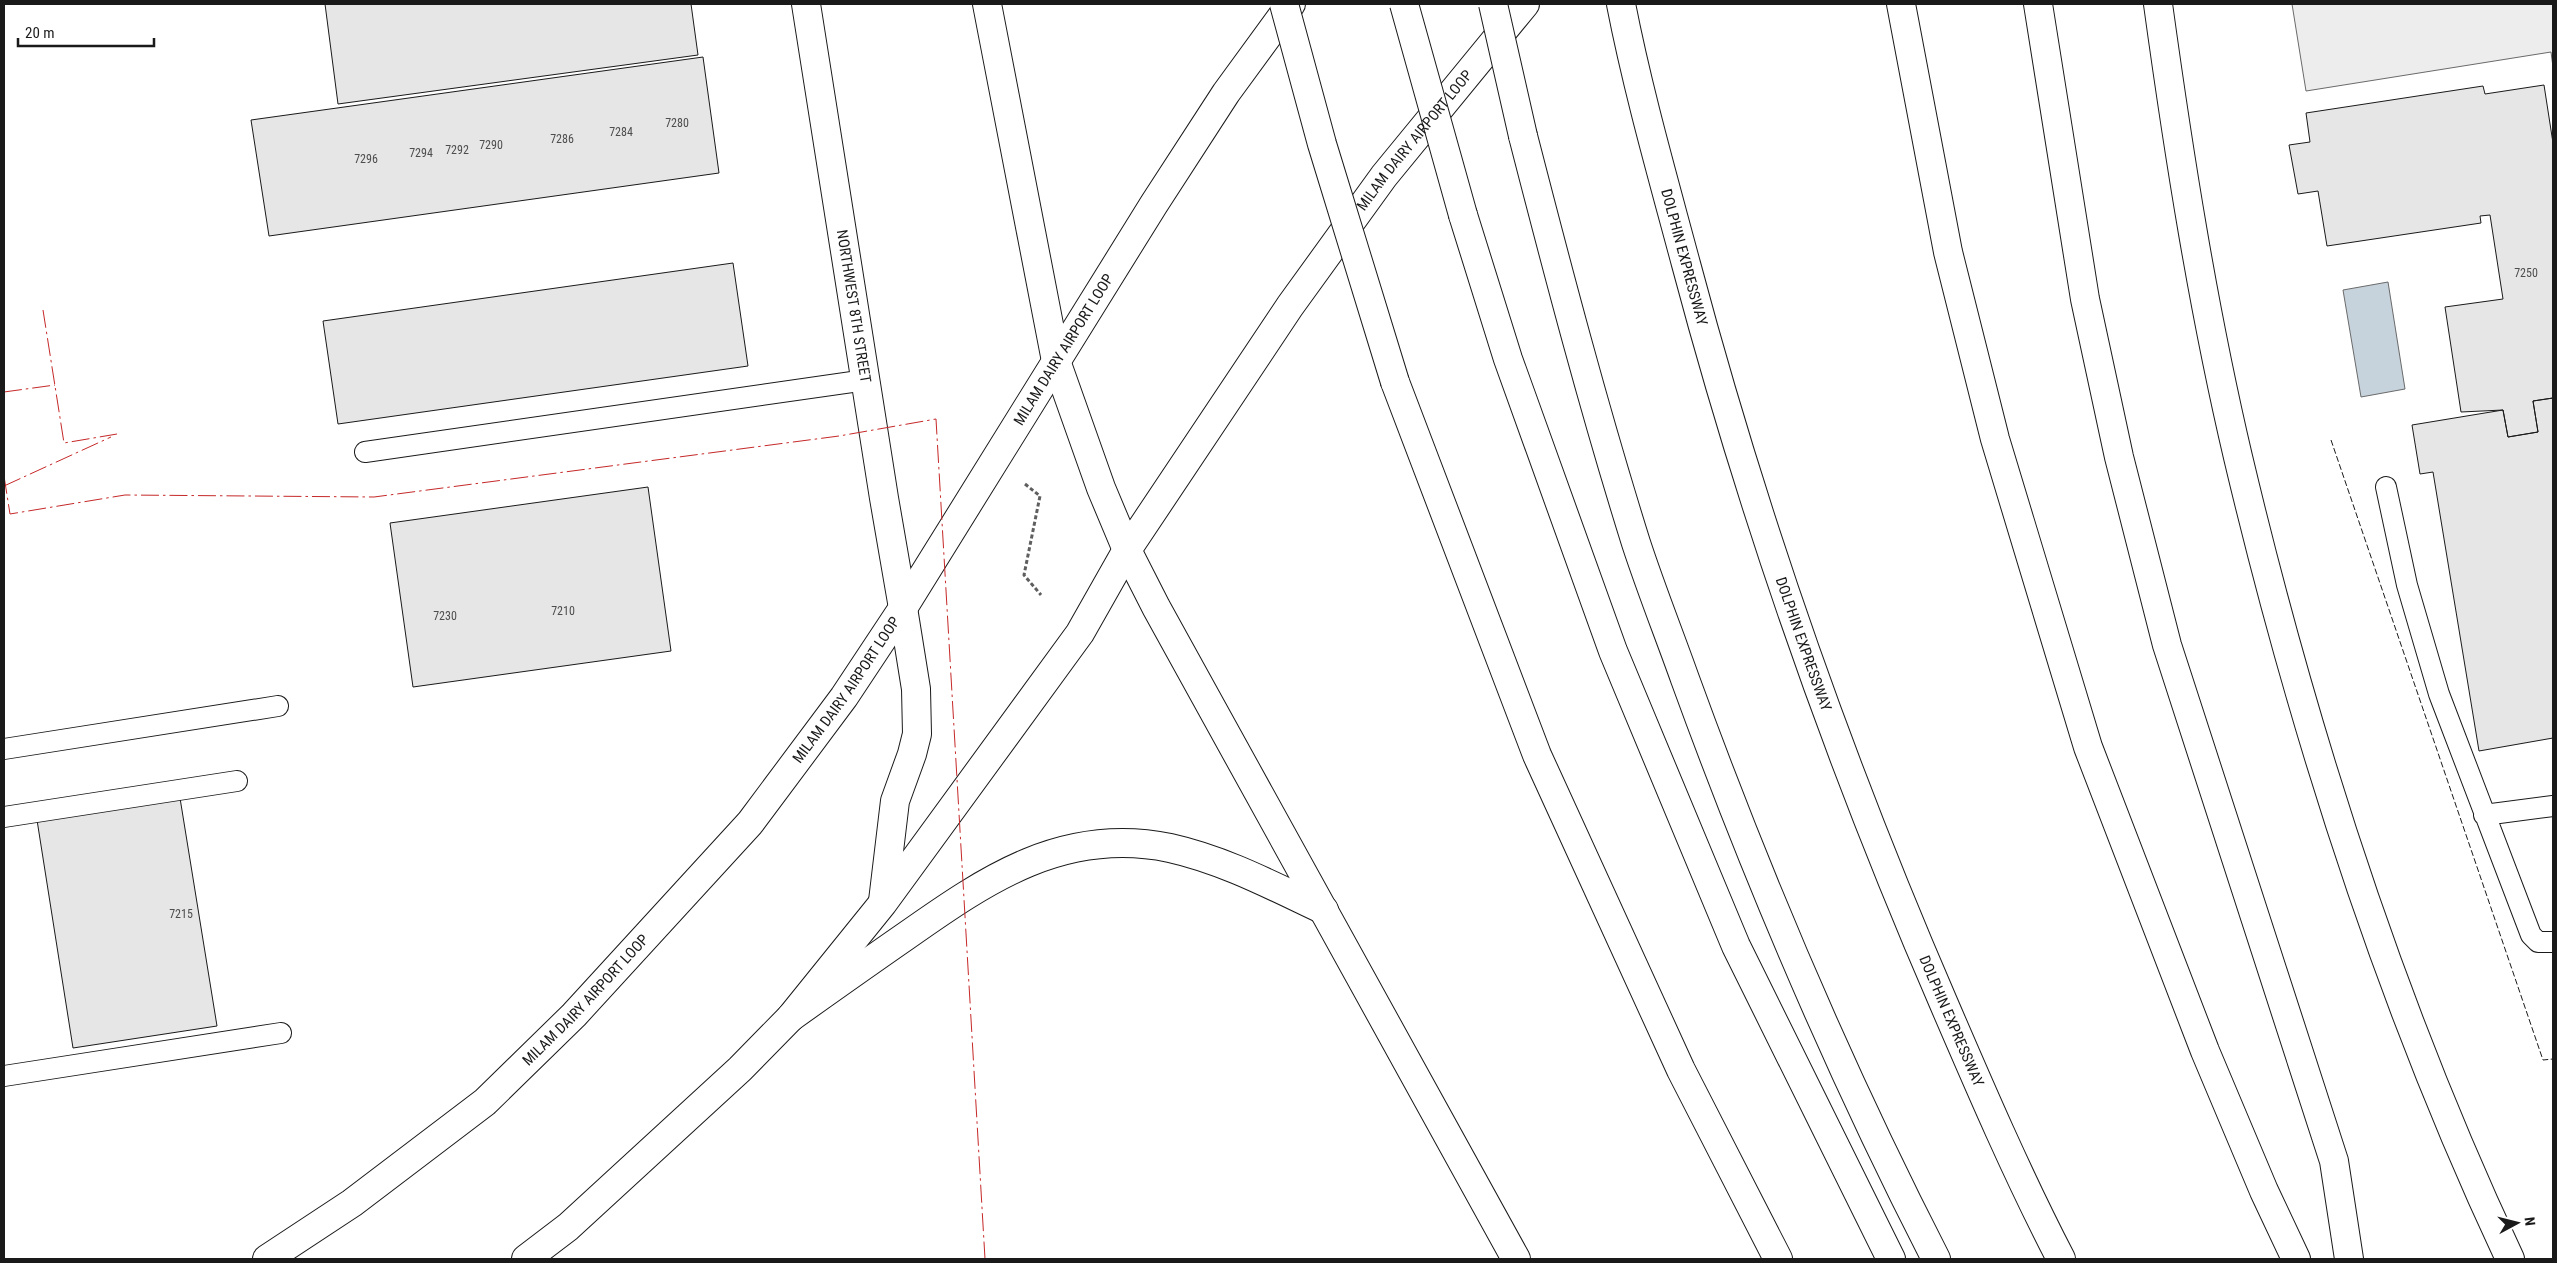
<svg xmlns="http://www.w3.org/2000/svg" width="2557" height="1263" viewBox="0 0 2557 1263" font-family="'Roboto Condensed',sans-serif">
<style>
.parking{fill:#ededed;stroke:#6a6a6a}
.water{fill:#c6d2dc;stroke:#6a6a6a}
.building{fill:#e6e6e6;stroke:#1a1a1a}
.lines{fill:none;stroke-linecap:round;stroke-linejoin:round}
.lane-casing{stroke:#1a1a1a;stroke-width:22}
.street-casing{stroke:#1a1a1a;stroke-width:30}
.secondary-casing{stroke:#1a1a1a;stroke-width:30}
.highway-casing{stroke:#1a1a1a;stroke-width:30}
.path{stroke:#5f5f5f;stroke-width:3;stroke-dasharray:4 2.5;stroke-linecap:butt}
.lane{stroke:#fff;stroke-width:20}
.street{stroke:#fff;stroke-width:28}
.secondary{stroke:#fff;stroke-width:28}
.highway{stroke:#fff;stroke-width:28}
.highway-bridge-casing{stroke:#1a1a1a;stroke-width:30;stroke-linecap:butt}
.highway-bridge{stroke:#fff;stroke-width:28}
.fence{stroke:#1a1a1a;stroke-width:1;stroke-dasharray:6 2.5;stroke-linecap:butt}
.power{stroke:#c62828;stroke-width:1;stroke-dasharray:18 4 2.5 4;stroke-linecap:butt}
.labels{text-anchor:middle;stroke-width:4;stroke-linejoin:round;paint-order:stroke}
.number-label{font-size:12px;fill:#4d4d4d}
.street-label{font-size:15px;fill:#1a1a1a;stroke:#fff}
</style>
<rect width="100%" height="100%" fill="#fff"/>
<!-- parking -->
<path class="parking" d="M2292,4H2553V67L2551,52L2306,91Z"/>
<!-- water -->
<path class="water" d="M2388,282L2405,389L2361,397L2343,290Z"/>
<!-- building -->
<path class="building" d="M325,4H691L698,55L338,104Z
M703,57L719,173L269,236L251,120Z
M2544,85L2553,143V398L2533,401L2538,432L2508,437L2503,410L2461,412L2445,307L2503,299L2490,215L2480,216L2481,223L2327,246L2318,191L2298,194L2289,145L2310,142L2306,113L2483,86L2485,94Z
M733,263L748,366L338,424L323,321Z
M2553,398V738L2479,751L2433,472L2420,474L2412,425L2503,410L2508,437L2538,432L2533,401Z
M648,487L671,651L413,687L390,523Z
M180,798L217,1026L73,1048L37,820Z"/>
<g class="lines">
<!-- lane casing -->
<g class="lane-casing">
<path id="lane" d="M365,452L866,380
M2386,487L2407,585L2439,694L2531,935L2538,942H2553
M4,749L278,706
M2484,815L2553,806
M4,817L237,781
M4,1076L281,1033"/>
</g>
<!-- street casing -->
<g class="street-casing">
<g id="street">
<path id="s1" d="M806,4L884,498L903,608"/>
</g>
</g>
<!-- secondary casing -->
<g class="secondary-casing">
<g id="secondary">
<path d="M883,901L895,801L912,754L917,734L916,689L903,608"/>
<path id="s2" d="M267,1259L352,1203L485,1102L574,1015L750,823L844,697L903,608L1154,204L1226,93L1291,4"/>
<path id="s3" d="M526,1259L568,1227L740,1069L791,1017L883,903L1080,633L1127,550L1290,306L1384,176L1525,4"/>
</g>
</g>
<!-- highway casing -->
<g class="highway-casing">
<g id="highway">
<path d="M987,4L1056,361L1101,488L1127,550L1156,607L1516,1259"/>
<path id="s4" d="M1621,4C1638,91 1663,178 1686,264C1753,516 1840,764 1944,1004C1981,1090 2018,1176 2061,1259"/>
<path d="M1901,4L1948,252L1995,439L2088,747L2205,1051L2264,1191L2296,1259"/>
<path d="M2038,4L2085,299L2119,457L2167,645L2334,1161L2349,1259"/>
<path d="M2158,4C2179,156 2203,308 2238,457C2303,731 2390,1004 2510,1259"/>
<path d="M1523,136C1558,272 1594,409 1636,543C1651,589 1669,634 1685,679C1757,877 1840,1072 1936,1259"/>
<path d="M1463,215L1508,359L1613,651L1736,946L1891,1259"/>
<path d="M1395,382L1537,755L1681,1070L1778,1259"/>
<path d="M791,1017C829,990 867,963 906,936C987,879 1064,826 1170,848C1224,860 1273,886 1324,910"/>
</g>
</g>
<!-- path -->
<path class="path" d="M1025,484L1040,496L1024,575L1041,595"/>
<!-- lane -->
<use href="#lane" class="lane"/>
<!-- street -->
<use href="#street" class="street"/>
<!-- secondary -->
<use href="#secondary" class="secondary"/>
<!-- highway -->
<use href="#highway" class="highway"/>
<!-- highway-bridge casing -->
<g class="highway-bridge-casing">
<path id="highway-bridge" d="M1284,4L1322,144L1395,382
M1404,4L1463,215
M1493,4L1523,136"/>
</g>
<!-- highway-bridge -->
<use href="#highway-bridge" class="highway-bridge"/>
<!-- fence -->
<path class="fence" d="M2331,440L2543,1060L2553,1059"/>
<!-- power -->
<path class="power" d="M43,310L64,443L117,434
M4,392L55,385
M4,476L10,514L125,495L374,497L839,436L936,419L985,1259
M4,486L111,437"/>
</g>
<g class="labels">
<!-- number labels -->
<g class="number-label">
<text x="677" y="127">7280</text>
<text x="621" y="136">7284</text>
<text x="562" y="143">7286</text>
<text x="491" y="149">7290</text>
<text x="457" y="154">7292</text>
<text x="421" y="157">7294</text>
<text x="366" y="163">7296</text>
<text x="2526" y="277">7250</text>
<text x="563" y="615">7210</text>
<text x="445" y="620">7230</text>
<text x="181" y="918">7215</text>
</g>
<!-- street labels -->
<g class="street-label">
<text dy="5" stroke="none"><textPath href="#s3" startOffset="1436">MILAM DAIRY AIRPORT LOOP</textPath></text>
<text dy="5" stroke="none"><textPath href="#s4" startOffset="261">DOLPHIN EXPRESSWAY</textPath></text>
<text dy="5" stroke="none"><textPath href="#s1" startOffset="306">NORTHWEST 8TH STREET</textPath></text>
<text dy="5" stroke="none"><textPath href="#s2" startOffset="1222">MILAM DAIRY AIRPORT LOOP</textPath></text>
<text dy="5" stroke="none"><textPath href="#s4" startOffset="666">DOLPHIN EXPRESSWAY</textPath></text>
<text dy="5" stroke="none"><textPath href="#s2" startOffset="818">MILAM DAIRY AIRPORT LOOP</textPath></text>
<text dy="5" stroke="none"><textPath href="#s2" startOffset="412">MILAM DAIRY AIRPORT LOOP</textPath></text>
<text dy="5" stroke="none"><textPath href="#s4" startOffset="1071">DOLPHIN EXPRESSWAY</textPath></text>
</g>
</g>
<!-- border -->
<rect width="2557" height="1263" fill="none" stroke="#1a1a1a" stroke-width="10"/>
<!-- north arrow -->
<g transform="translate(2517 1223) rotate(83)" stroke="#ffffff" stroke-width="4" paint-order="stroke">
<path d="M0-4L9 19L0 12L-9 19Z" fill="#1a1a1a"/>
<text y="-8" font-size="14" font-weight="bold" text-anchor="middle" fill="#1a1a1a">N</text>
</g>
<!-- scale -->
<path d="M18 38v8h136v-8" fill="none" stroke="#1a1a1a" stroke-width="2.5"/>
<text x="25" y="38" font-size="15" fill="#1a1a1a" stroke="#ffffff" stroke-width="4" paint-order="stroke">20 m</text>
</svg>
